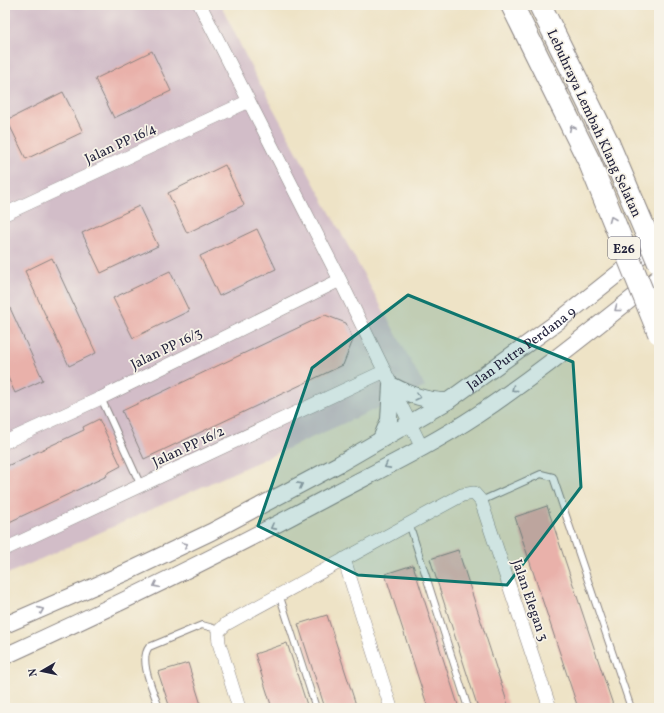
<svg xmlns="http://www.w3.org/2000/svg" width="664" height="713" viewBox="0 0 664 713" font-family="Vollkorn,serif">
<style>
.industrial{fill:#d2bdc8}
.building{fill:#e9b1aa}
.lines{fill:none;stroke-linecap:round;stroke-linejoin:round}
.service-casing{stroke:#888280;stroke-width:8}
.minor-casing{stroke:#888280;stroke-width:14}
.tertiary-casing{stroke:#888280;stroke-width:18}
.motorway-casing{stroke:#888280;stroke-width:24}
.service{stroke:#fff;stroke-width:6}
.minor{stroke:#fff;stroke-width:13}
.tertiary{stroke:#fff;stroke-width:16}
.motorway{stroke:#fff;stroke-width:22}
.motorway-bridge-casing{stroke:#888280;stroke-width:24;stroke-linecap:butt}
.motorway-bridge{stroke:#fff;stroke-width:22}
.oneway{stroke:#9c9ca7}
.marked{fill:#0f766e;fill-opacity:0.2;stroke:#0f766e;stroke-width:3;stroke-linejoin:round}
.labels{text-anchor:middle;stroke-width:3.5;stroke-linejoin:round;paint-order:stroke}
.shield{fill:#f7f3e8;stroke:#62616f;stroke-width:1}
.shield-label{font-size:13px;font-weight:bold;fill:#22223b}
.street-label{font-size:14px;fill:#22223b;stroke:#f7f3e8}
</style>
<rect width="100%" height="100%" fill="#f7f3e8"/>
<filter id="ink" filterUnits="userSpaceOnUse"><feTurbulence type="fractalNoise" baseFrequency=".025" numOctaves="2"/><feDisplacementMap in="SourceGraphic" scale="8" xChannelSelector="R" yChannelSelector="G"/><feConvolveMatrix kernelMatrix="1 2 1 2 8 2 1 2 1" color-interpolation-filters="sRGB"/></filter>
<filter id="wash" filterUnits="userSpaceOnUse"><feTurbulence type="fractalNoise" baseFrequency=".012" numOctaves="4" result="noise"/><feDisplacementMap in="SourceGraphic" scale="16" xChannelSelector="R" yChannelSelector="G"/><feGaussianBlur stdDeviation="0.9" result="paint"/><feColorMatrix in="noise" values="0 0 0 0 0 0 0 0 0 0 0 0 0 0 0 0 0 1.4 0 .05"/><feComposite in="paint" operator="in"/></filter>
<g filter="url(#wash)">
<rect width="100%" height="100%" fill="#eee3c6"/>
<!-- industrial -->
<path class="industrial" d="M5,5H221L254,73L425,387L5,575Z"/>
<g id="blocks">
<!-- building -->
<path class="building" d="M152,51L171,91L114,118L95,79Z
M63,92L83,132L26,159L7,120Z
M225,165L244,205L187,233L168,193Z
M139,206L158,246L101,273L82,233Z
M257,229L276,269L219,296L200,256Z
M52,258L96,353L69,366L25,271Z
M170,271L189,311L133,338L113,298Z
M5,297L43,380L15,393L5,371Z
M325,315L346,323L353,340L343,365L144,459L122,411Z
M99,419L121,466L106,474L107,476L5,524V467L84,430L83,427Z
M547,506L614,708H578L515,517Z
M458,550L509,708H478L430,559Z
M413,565L459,708H428L385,574Z
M327,615L357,708H325L298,624Z
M287,643L308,708H272L255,654Z
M188,663L202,708H170L158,672Z"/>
</g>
</g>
<g filter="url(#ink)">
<use href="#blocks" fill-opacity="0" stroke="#888280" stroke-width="1"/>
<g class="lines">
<!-- service casing -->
<g class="service-casing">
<path id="service" d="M101,398L141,486
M481,501L541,474L553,477L631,708
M409,523L468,708
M279,594L316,708
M159,708C154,692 138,661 149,647L202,625L213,628L218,632"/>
</g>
<!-- minor casing -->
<g class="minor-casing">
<path id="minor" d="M200,5L340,280L422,448
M5,214L249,101
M5,442L101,398L340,280
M5,549L385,371
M344,559L391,708
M239,708L219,643L218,632L226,624L462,495L474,493L481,501L550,708"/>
</g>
<!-- tertiary casing -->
<g class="tertiary-casing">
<g id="tertiary">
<path d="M381,439L389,420L391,385C410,395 426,401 448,401"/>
<path id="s1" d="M5,625L127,572L211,532L339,464L448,401L556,323L659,241"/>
<path d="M5,656C115,606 224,553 330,496C379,470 430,446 477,415C540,373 599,324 659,277"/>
</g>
</g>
<!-- motorway casing -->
<g class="motorway-casing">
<path id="motorway" d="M512,5L590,163
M540,5L608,143"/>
</g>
<!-- service -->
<use href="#service" class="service"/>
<!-- minor -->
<use href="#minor" class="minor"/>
<!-- tertiary -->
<use href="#tertiary" class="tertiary"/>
<!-- motorway -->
<use href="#motorway" class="motorway"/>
<!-- motorway-bridge casing -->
<g class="motorway-bridge-casing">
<path id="motorway-bridge" d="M608,143L659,263
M590,163L659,333"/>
</g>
<!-- motorway-bridge -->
<use href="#motorway-bridge" class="motorway-bridge"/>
</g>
<!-- one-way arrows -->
<defs><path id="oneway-chevron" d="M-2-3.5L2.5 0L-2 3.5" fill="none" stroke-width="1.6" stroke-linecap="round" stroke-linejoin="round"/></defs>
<g class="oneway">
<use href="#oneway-chevron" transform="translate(572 128) rotate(-116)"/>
<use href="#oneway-chevron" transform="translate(612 219) rotate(-112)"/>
<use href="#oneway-chevron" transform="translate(617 309) rotate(142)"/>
<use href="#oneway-chevron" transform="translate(514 389) rotate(143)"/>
<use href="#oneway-chevron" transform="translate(418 397) rotate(14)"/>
<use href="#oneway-chevron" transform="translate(387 466) rotate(152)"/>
<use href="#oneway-chevron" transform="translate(300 485) rotate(-28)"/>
<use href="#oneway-chevron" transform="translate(273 527) rotate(152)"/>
<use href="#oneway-chevron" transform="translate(185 545) rotate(-26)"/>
<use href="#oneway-chevron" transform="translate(156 585) rotate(154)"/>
<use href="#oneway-chevron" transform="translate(41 610) rotate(-23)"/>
</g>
</g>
<!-- marked area -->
<path class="marked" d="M408,295L573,362L581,487L507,585L358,575L258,526L312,368Z"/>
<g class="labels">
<!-- shield labels -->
<rect class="shield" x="608" y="237" width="32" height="22" rx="3"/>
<g class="shield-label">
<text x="624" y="253">E26</text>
</g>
<!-- street labels -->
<g class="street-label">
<text transform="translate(595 123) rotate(65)" y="5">Lebuhraya Lembah Klang Selatan</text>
<text transform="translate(120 143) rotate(-25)" y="5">Jalan PP 16/4</text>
<text transform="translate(166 348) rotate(-26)" y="5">Jalan PP 16/3</text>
<text dy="5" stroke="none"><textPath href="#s1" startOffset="587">Jalan Putra Perdana 9</textPath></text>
<text transform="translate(188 446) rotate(-25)" y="5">Jalan PP 16/2</text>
<text transform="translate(531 600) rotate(71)" y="5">Jalan Elegan 3</text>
</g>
</g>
<!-- margin -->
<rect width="664" height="713" fill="none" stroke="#f7f3e8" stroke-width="20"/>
<!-- north arrow -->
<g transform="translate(42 671) rotate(261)" stroke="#f7f3e8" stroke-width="3" paint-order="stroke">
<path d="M0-3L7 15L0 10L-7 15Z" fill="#22223b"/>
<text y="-6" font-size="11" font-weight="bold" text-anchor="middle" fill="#22223b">N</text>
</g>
</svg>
